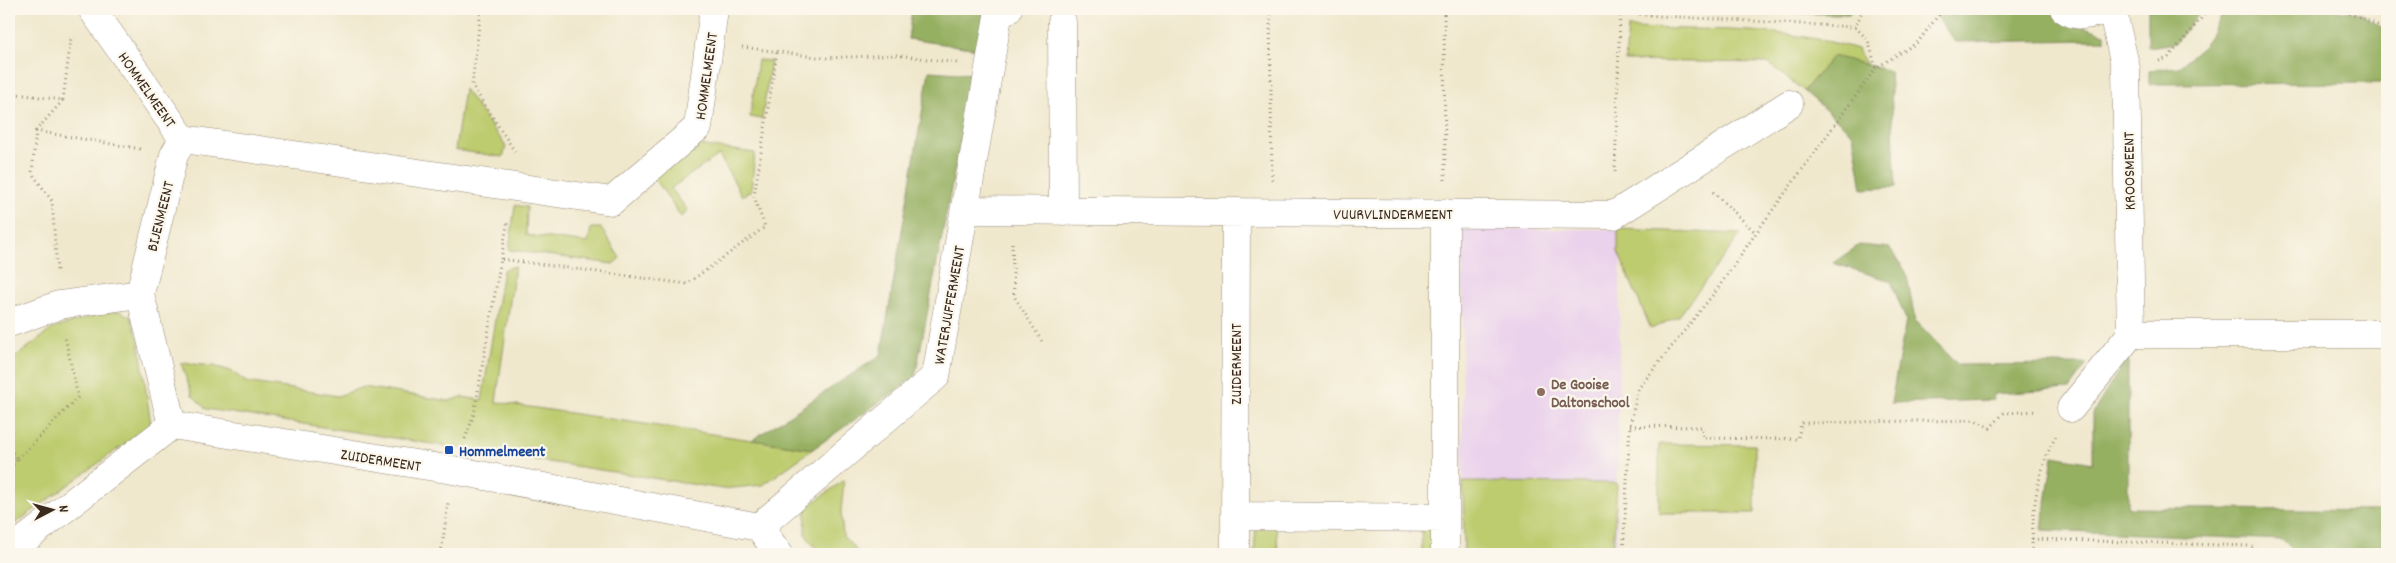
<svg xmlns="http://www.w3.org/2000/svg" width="2396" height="563" viewBox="0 0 2396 563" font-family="Dekko,sans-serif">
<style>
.built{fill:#ead1ec}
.green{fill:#becc6f;stroke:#7c7b46}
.forest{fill:#96b062;stroke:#686d40}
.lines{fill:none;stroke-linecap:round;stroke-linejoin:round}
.minor-casing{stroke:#968976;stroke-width:29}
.path{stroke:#968976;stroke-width:3;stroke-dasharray:1 4;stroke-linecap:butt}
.minor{stroke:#fff;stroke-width:28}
.education-dot{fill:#8d6e63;stroke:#fbf7ec;stroke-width:2}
.transit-dot{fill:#1a4fb4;stroke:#fbf7ec;stroke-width:2}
.labels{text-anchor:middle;stroke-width:4.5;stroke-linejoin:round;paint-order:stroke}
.street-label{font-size:16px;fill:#3b2a1e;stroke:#fbf7ec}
.education-label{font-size:16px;font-weight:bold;fill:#785e54;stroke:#fbf7ec;text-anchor:start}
.transit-label{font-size:16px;font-weight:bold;fill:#164399;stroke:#fbf7ec;text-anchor:start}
</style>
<rect width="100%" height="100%" fill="#fbf7ec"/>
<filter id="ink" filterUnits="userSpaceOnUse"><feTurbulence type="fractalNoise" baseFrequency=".02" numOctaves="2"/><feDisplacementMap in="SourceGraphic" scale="10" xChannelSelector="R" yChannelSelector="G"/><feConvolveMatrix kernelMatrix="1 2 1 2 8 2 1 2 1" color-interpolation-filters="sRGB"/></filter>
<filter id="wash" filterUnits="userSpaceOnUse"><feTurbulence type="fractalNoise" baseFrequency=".0096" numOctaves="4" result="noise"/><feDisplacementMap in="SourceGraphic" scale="20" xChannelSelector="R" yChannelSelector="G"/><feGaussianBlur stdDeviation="1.12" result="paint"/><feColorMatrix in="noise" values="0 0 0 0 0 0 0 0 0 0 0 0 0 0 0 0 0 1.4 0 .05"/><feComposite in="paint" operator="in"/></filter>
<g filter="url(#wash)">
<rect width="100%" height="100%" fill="#f0e8cd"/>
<!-- built -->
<path class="built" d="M1462,229H1621L1616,554H1463Z"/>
<!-- green -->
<path class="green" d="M1628,28C1705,30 1783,26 1857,49L1867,65L1833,56L1804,91L1768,63L1625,61Z
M758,60L771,61L762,119L750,117Z
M464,89L506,146L503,157L455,150Z
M691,144L755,153L751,191L742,196L719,155L671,188L688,211L681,217L654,177Z
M515,205L527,207L526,235L588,243L591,228H601L620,258L613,264L509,250Z
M1618,229L1741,234L1679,316L1651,329L1618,252Z
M515,266L496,402L813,449L763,485L723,489L206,409L192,395L181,363L214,366L231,371L246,382L338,396L363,387L449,401L462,397L482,400L503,270Z
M120,311L131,317L139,341L151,425L9,528V360L14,358L52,329L98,314Z
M1659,444L1755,445V513H1659Z
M844,480L841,512L843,536L860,554H820L805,534L806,508Z
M1463,482L1617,483L1613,554H1464Z
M1276,522L1278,550L1287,554H1254L1256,526Z
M1421,524L1436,525L1435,554H1412L1422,553Z"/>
<!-- forest -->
<path class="forest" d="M912,9H988L985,11L978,49L908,39Z
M1752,9H1853L1849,14L1748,13Z
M1931,9H2050L2068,21L2105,34V40L1955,42Z
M2148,9H2202L2176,43L2148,47Z
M2225,9H2332L2360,13L2387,31V83L2149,84V70L2179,67L2204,46Z
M1833,56L1890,71L1896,187L1862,189L1853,134L1804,91Z
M929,71L973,74L915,377L813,449L752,440L881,355Z
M1859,245L1890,248L1906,272L1915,320L1958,365L2087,364L2069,389L1994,394L1993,400L1891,403L1906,320L1891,281L1833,263Z
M2128,356V508L2387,511V545L2367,554H2297L2283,540L2042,530L2053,456L2093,463V413Z"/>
</g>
<g filter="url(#ink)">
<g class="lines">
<!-- minor casing -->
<g class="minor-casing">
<path id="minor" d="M92,9L183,139L612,201L698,127L714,9
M2064,9C2077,19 2093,15 2107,9
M1062,22L1063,211
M965,210L1614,215L1789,104
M9,323L59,305L140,294
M2131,334H2387
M2071,408L2131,334L2126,69L2112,9
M172,425L140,294L174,155L183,139
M1235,516L1445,518
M759,527L936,376L998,16L1008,9
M9,552L172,425L453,470L759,527L779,554
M1235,554L1236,212
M1445,554V213"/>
</g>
<!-- path -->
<path class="path" d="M481,9L472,85L515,152
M1270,9L1272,181
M1444,9L1445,180
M1585,9L1620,11L1615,173
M1863,9L1855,27L1868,40L1876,68L1918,42L1943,9
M2340,9L2387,29
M1620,11L1644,15L1855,27
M742,47L824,58L897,55L957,63
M2159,61L2168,58L2209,9
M9,93L63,100L36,131L141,149
M63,100L71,38
M36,131L32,173L52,201L57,271
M1713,192L1756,233
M1012,243L1014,296L1043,343
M501,259L508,220
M1630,426L1702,427L1703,438L1798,439L1801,423L1975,420L1990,428L2004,413L2037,411
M465,439L474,414L501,259L687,284L765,227L754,197L777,52
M9,449L18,459L9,469
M18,459L78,397L65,337
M2032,539L2250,546L2265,554
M441,554L448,503
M1623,554L1630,426L1638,389L1716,291L1756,233L1876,68
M2032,554C2032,514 2036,472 2056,436
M2380,554L2387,552"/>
<!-- minor -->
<use href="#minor" class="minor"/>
</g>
</g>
<!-- markers -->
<circle class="education-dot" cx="1541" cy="392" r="5"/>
<rect class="transit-dot" x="444" y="445" width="10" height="10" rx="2.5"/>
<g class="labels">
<!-- street labels -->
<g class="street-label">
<text transform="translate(705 76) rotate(-82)" y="6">HOMMELMEENT</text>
<text transform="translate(148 89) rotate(55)" y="6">HOMMELMEENT</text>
<text transform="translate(2128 171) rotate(-91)" y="6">KROOSMEENT</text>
<text x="1393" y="219">VUURVLINDERMEENT</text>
<text transform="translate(159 216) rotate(-76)" y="6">BIJENMEENT</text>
<text transform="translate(948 305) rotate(-80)" y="6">WATERJUFFERMEENT</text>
<text transform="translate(1235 364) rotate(-90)" y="6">ZUIDERMEENT</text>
<text transform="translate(381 459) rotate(9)" y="6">ZUIDERMEENT</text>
</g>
<!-- education labels -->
<g class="education-label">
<text x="1551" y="389">De Gooise<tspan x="1551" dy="18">Daltonschool</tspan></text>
</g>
<!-- transit labels -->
<g class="transit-label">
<text x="459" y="456">Hommelmeent</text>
</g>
</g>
<!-- margin -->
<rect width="2396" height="563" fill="none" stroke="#fbf7ec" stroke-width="30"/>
<!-- north arrow -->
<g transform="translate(52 510) rotate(84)" stroke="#fbf7ec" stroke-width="4" paint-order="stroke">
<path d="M0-4L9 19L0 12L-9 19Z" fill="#3b2a1e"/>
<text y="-8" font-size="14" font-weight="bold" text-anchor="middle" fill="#3b2a1e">N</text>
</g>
</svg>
